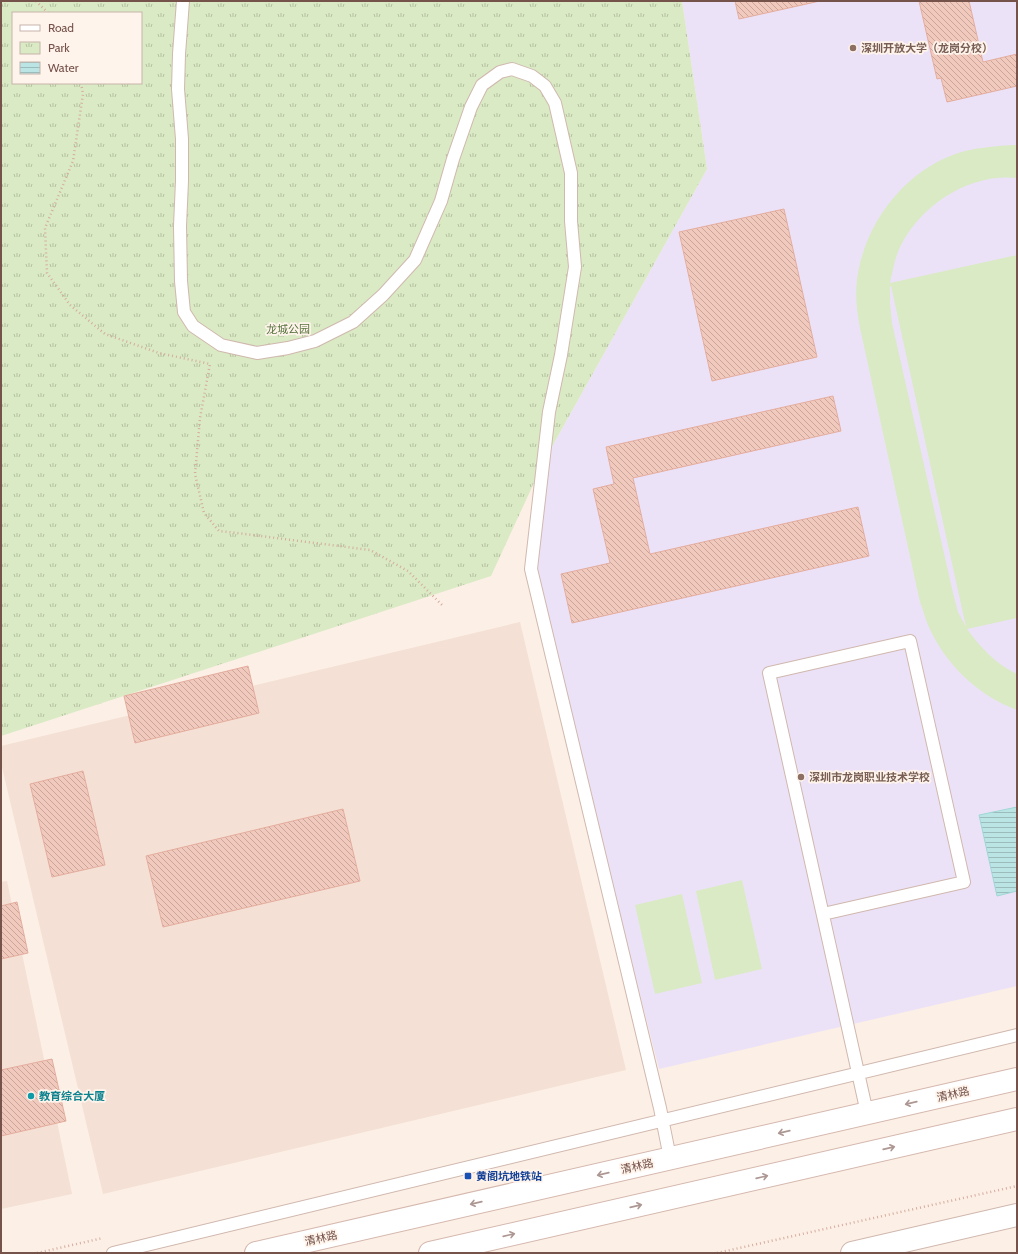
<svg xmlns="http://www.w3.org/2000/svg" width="1018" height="1254" viewBox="0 0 1018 1254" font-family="Cabin,'Noto Sans SC',sans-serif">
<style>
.residential{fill:#f4e0d4}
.education{fill:#ece2f8}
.park{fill:url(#park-tufts);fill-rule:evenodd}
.pitch{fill:#d9eac4;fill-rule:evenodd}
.water{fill:url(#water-rules);stroke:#a0d7d6}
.building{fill:url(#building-back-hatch);stroke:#e4ad9e}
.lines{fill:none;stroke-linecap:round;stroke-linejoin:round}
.lane-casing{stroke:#d0b8ae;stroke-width:14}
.street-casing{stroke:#d0b8ae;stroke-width:24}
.secondary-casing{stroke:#d5b8ae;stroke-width:24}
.path{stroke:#d6aca0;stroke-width:2.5;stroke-dasharray:1 3;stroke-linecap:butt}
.lane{stroke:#fff;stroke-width:12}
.street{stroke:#fff;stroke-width:22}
.secondary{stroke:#fff;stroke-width:22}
.oneway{stroke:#ac9792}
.education-dot{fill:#8d6e63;stroke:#fff4eb;stroke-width:1.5}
.culture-dot{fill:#0f9aa8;stroke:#fff4eb;stroke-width:1.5}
.transit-dot{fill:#1a4fb4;stroke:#fff4eb;stroke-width:1.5}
.labels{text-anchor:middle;stroke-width:3.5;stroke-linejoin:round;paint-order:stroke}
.education-label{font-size:11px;font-weight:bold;fill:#785e54;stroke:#fff4eb;text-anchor:start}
.park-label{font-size:11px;fill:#587440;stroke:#fff4eb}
.street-label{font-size:11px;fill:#75524a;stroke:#fff4eb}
.culture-label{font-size:11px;font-weight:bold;fill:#0d838f;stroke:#fff4eb;text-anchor:start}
.transit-label{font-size:11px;font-weight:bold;fill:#164399;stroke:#fff4eb;text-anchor:start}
</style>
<defs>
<pattern id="park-tufts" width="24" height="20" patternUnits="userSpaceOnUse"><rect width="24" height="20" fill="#d9eac4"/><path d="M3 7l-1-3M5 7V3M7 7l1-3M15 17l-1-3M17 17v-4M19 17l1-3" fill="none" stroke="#b5c0a1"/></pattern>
<pattern id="water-rules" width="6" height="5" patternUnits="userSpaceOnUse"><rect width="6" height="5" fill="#bae5e4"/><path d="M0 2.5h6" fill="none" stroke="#9cbcbb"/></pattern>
<pattern id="building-back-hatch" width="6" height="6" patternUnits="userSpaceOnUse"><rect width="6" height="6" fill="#f1c9bd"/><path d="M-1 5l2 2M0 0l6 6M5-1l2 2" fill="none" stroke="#c8a69c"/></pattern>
</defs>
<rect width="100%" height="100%" fill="#fcefe5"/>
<!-- residential -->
<path class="residential" d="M520,622L626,1070L103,1194L1,763V746Z
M7,881L72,1194L1,1209V882Z"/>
<!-- education -->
<path class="education" d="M682,1H1017V986L659,1069L531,569L544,461L707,169Z"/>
<!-- park -->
<path class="park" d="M1,1H682L707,169L544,461L491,576L1,736ZM13,13H141V83H13Z"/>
<!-- pitch -->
<path class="pitch" d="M1013,145H1017V178C970,173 922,204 901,245C895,257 893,270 890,283L1017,255V618L967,629C981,648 996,664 1017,674V710C977,695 945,664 928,625C925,618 923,609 920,602L860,328C857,312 855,296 857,280C864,222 908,166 965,151C981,147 997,146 1013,145ZM890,286H891L966,627L958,612L953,593L892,323L890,303Z
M742,880L762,969L715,980L696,891Z
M682,894L702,983L655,994L635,905Z"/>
<!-- water -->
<path class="water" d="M1017,807V891L997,896L979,815Z"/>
<!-- building -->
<path class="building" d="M735,1H820L739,19Z
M919,1H969L983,62L1017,54V86L947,102L941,78L937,79Z
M784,209L817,357L712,381L679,232Z
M833,396L841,431L633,478L650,554L858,507L869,556L572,623L561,574L610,563L593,489L614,484L606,447Z
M248,666L259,713L135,743L124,696Z
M83,771L105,865L52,877L30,784Z
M343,809L360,881L163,927L146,856Z
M17,902L28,953L1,959V906Z
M52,1059L66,1121L1,1136V1070Z"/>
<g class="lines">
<!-- lane casing -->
<g class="lane-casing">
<path id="lane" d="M183,1L179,54L178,89L182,139V181L180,226L181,281L184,312L193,326L221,345L257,353L288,348L315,341L353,322L383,295L415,260L441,201L453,159L471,107L482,85L500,72L512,69L532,76L545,86L555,103L571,173V221L575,267L561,355L549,412L531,569L660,1108L670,1158
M823,914L964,882L910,641L769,673L867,1113
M113,1253L1017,1035"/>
</g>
<!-- street casing -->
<g class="street-casing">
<path id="street" d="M852,1253L1017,1215"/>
</g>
<!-- secondary casing -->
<g class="secondary-casing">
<path id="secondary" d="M256,1253L1017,1079
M430,1253L1017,1119"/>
</g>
<!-- path -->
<path class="path" d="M36,1L48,13
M81,83L83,94L73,161L45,228L47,273L70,305L105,334L159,353L210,364L200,418L195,474L204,513L219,531L237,533L370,550L408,571L443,606
M37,1253L103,1238
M717,1253L1017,1186"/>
<!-- lane -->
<use href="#lane" class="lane"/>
<!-- street -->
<use href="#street" class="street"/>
<!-- secondary -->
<use href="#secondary" class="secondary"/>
</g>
<!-- one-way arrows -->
<defs><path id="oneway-shaft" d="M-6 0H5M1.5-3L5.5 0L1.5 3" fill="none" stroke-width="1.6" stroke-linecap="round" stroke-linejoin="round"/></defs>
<g class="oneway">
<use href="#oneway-shaft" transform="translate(911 1103) rotate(167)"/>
<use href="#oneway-shaft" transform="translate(784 1132) rotate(167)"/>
<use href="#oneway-shaft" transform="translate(889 1148) rotate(-13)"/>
<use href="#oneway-shaft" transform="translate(603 1174) rotate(167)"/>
<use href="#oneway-shaft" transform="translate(762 1177) rotate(-13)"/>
<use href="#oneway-shaft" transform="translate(476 1203) rotate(167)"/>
<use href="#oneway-shaft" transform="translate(636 1206) rotate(-13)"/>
<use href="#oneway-shaft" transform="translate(509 1235) rotate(-13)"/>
</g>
<!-- markers -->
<g class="education-dot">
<circle cx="853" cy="48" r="4"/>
<circle cx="801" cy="777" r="4"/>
</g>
<circle class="culture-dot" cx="31" cy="1096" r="4"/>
<rect class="transit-dot" x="464" y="1172" width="8" height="8" rx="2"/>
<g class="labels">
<!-- education labels -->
<g class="education-label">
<text x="861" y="52">深圳开放大学（龙岗分校）</text>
<text x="809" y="781">深圳市龙岗职业技术学校</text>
</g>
<!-- park labels -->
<g class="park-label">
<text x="288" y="333">龙城公园</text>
</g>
<!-- street labels -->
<g class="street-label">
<text transform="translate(953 1094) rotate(-13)" y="4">清林路</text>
<text transform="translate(637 1166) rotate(-13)" y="4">清林路</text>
<text transform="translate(321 1238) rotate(-13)" y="4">清林路</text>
</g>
<!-- culture labels -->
<g class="culture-label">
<text x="39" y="1100">教育综合大厦</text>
</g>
<!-- transit labels -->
<g class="transit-label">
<text x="476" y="1180">黄阁坑地铁站</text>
</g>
</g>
<!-- border -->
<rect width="1018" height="1254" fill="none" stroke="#75524a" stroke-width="4"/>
<!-- legend -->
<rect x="12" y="12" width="130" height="72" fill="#fff4eb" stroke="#c8b3ab"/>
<rect x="20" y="25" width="20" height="6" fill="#ffffff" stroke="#c8b3ab"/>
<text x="48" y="32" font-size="12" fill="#75524a">Road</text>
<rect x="20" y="42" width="20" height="12" fill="url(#park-tufts)" stroke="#c8b3ab"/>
<text x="48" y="52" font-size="12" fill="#75524a">Park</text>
<rect x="20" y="62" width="20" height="12" fill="url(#water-rules)" stroke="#c8b3ab"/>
<text x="48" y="72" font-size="12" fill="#75524a">Water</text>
</svg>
